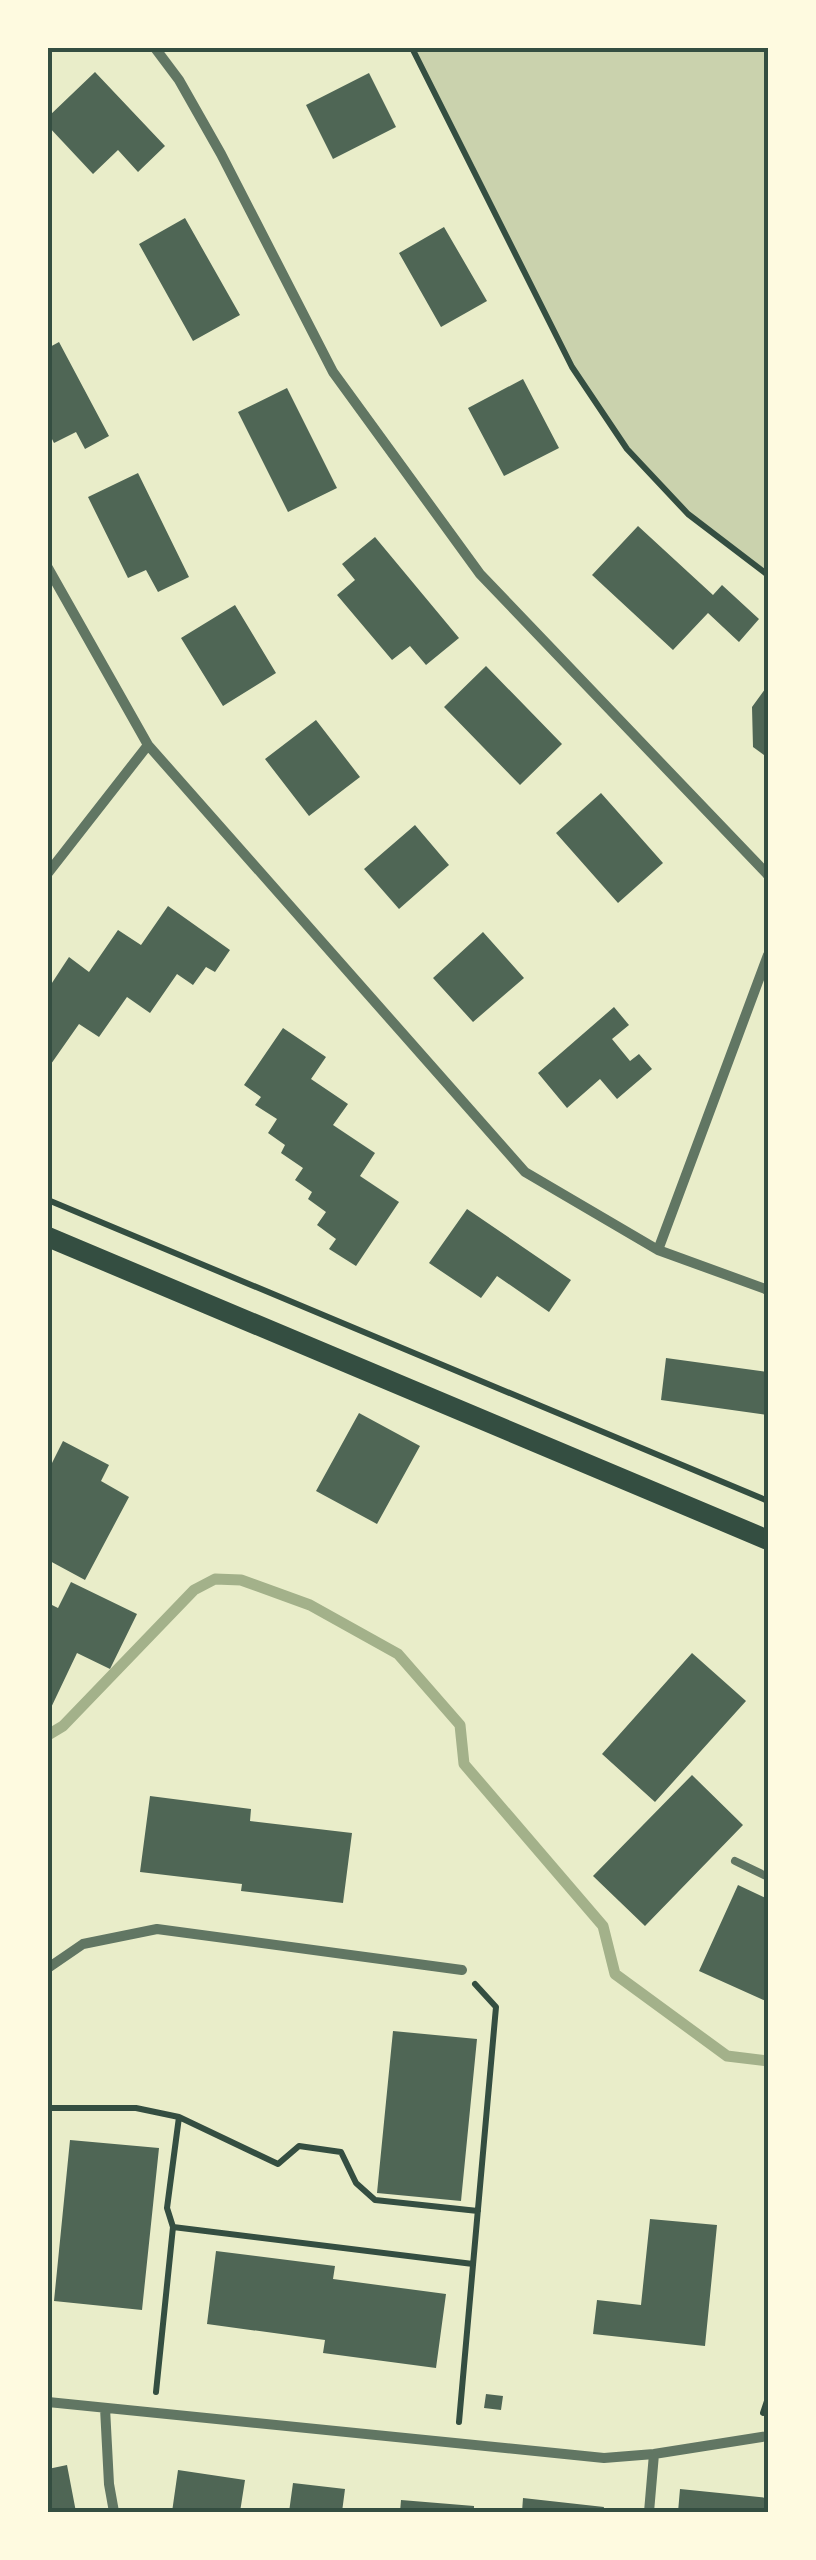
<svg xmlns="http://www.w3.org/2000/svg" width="816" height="2560" viewBox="0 0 816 2560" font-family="Ubuntu,sans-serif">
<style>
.green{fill:#cad2ad}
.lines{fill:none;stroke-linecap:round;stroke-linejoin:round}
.stream{stroke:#a3b18a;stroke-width:11}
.building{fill:#4f6655}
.path{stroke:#344e41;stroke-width:6}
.service{stroke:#617663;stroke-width:8}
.minor{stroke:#617663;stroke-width:10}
.secondary{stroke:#344e41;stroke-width:20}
.neatline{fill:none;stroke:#344e41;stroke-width:4}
</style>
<rect width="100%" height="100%" fill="#e9edc9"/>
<!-- green -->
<path class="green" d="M412,48H768V575L688,514L627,449L572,367Z"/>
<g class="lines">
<!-- stream -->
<path class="stream" d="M48,1735L63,1726L194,1590L215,1579L241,1580L310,1605L398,1654L460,1725L464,1764L603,1926L615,1974L727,2056L768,2061"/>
</g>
<!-- building -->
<path class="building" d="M95,72L165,146L138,172L118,150L93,174L48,126V117Z
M369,73L396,127L333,159L306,105Z
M185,218L240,315L193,341L139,244Z
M444,227L487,301L441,327L399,253Z
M59,342L109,436L85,449L76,432L54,443L48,431V348Z
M523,379L559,448L504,476L468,408Z
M287,388L337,488L288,512L238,412Z
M138,473L189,577L158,592L146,570L128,578L88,497Z
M638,526L713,595L722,585L759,619L739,642L708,613L673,650L592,575Z
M375,537L459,638L426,665L410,646L392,660L337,595L355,580L342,564Z
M235,605L276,673L223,706L181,638Z
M486,666L562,744L520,785L444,707Z
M768,685V758L753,747L752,707Z
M316,720L360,777L309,816L265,759Z
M601,793L663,863L618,903L556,833Z
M415,825L449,865L399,909L364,869Z
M168,906L230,950L215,972L206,967L193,985L177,974L150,1013L127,997L99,1037L79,1024L51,1064L48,1062V989L69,957L89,972L118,930L141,945Z
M483,932L524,978L473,1022L433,978Z
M614,1007L629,1025L612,1039L630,1061L639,1054L652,1069L617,1099L600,1079L567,1108L538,1073Z
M283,1028L326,1057L311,1079L348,1104L333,1125L375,1153L360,1176L399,1202L356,1266L329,1249L336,1239L317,1225L326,1212L308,1199L312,1192L295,1180L303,1168L281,1153L285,1145L268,1133L277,1119L255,1105L261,1097L244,1085Z
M467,1209L571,1280L549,1312L497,1276L481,1298L429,1263Z
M666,1358L768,1372V1415L661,1400Z
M359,1413L420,1446L377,1524L316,1491Z
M63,1441L109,1465L101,1481L129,1497L85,1580L48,1560V1471Z
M71,1582L137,1614L110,1669L77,1653L48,1714V1603L58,1608Z
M692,1653L746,1701L655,1802L602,1754Z
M692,1775L743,1825L645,1926L593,1876Z
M150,1796L251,1809L250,1821L352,1833L343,1903L241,1891L242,1884L140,1872Z
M738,1885L768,1899V2002L699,1971Z
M393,2031L477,2039L461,2201L377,2193Z
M70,2140L159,2148L142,2310L54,2301Z
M650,2219L717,2225L705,2346L593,2334L597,2300L641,2305Z
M216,2251L335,2266L333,2279L446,2294L436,2368L323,2353L325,2340L207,2324Z
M486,2394L503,2396L501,2410L484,2408Z
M67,2465L76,2512H48V2469Z
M178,2470L245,2480L240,2512H172Z
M293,2483L345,2489L342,2512H289Z
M680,2489L768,2498V2512H678Z
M523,2498L604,2507L603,2512H522Z
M401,2500L474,2506V2512H400Z"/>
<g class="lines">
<!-- path -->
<path class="path" d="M412,48L572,367L627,449L688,514L768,575
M48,1200L768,1501
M48,2108H136L179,2117L167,2208L173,2227L156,2392
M179,2117L278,2164L299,2146L341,2152L356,2183L375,2200L478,2211
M173,2227L473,2264
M763,2413L768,2398
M459,2422L496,2007L475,1984"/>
<!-- service -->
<path class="service" d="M735,1861L768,1877"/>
<!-- minor -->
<path class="minor" d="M155,48L179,80L221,154L333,372L480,574L768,875
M48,568L148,745L525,1172L658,1250L768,1290
M48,873L148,745
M658,1250L768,955
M48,1968L83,1944L157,1929L462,1970
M48,2402L604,2458L654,2454L768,2436
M105,2408L109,2484L114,2512
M649,2512L654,2454"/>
<!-- secondary -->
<path class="secondary" d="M48,1237L768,1540"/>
</g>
<!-- border -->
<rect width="816" height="2560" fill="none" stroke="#fefae0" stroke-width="100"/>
<rect x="50" y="50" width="716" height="2460" class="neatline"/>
</svg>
